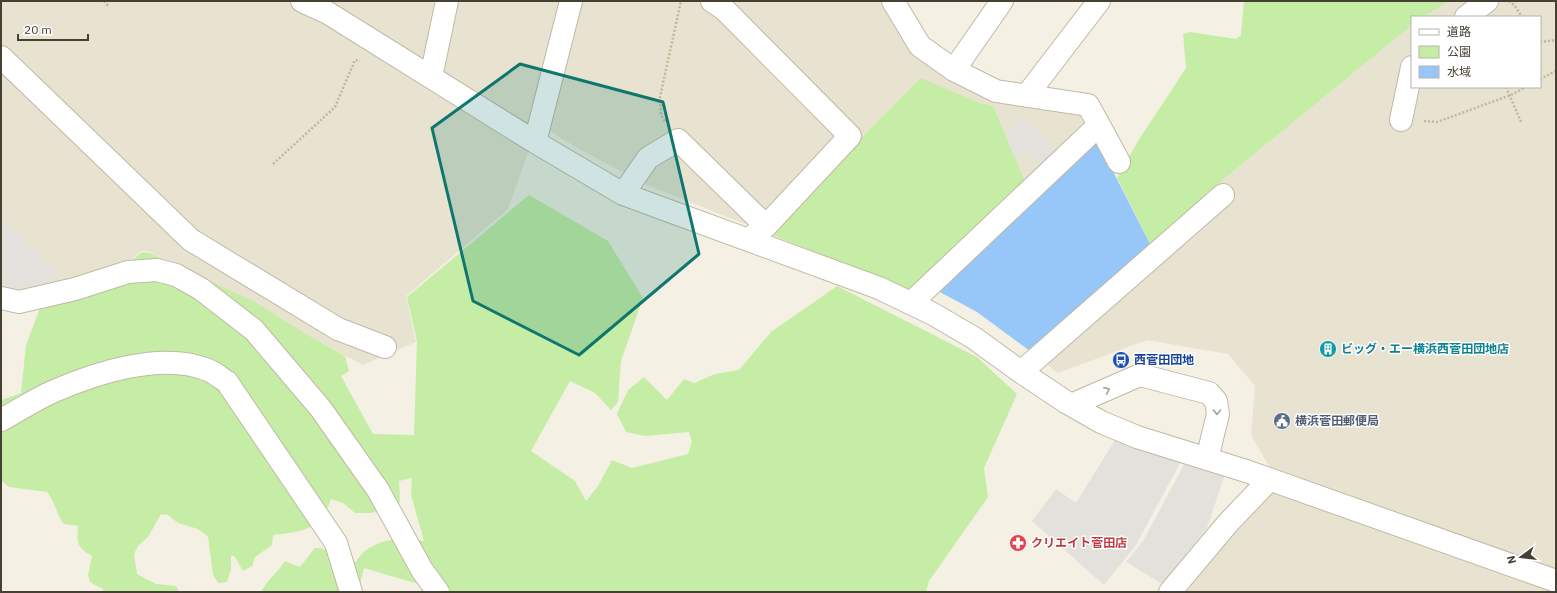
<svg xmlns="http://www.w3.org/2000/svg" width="1557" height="593" viewBox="0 0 1557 593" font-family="'IBM Plex Sans','Noto Sans JP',sans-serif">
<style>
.residential{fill:#e8e3d0}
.green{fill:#c6eda6}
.parking{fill:#e3e1dc}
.water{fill:#97c7f8}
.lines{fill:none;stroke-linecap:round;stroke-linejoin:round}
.minor-casing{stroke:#c0b9a4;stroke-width:24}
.path{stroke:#c3b794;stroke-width:2.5;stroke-dasharray:2 2;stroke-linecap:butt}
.minor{stroke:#fff;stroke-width:22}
.oneway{stroke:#a2a098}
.marked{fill:#0f766e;fill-opacity:0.2;stroke:#0f766e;stroke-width:3;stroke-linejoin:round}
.labels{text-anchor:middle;stroke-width:3;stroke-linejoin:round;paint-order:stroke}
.culture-label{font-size:12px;font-weight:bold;fill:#0d838f;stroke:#fff;text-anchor:start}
.transit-label{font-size:12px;font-weight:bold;fill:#164399;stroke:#fff;text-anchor:start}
.service-label{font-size:12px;font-weight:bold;fill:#4e5e75;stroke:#fff;text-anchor:start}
.health-label{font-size:12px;font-weight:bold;fill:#be3a42;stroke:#fff;text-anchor:start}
</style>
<rect width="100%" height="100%" fill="#f4f0e3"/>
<!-- residential -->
<path class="residential" d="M1,1H882L912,51L1083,111L1086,129L909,289L647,185L579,149L538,124L508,209L406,296L416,342L363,365L148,251H141L123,268L19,299L1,294Z
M1449,1H1556V592H1182L1271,493L1273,473L1251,435L1255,386L1228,354L1147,340L1058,373L1030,351L1203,196L1412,25V87H1540V17H1424Z"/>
<!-- green -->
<path class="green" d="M1244,1H1449L1424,17H1412V25L1203,196L1200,208L1151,246L1117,178L1138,141L1186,68L1183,34L1190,32L1236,39L1241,35Z
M921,78L980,103L993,106L1026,184L909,289L767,233Z
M529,195L608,241L643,298L621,361L618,402L611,410L595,393L570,381L531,451L575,481L586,501L598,486L612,460L632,468L688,454L692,442L689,432L645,436L626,432L617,414L628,390L644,377L667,400L684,379L694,383L715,374L739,370L771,332L837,286L977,357L1017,394L984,468L988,497L929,581L926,592H434L432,588L364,568L358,592H261C267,580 278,572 285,561L300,567L315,548C330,547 341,559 356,562C368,539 401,536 424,541L411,495L412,478L399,481L400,502L395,506L371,513H355L343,503L331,499C320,531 303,531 273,535L272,545L255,557L252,566L243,571L235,557L231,555V570L227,582L218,583L213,575L208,537L198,529L178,523L168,515L161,514L148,537L138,546L134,554L137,574L156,584L176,586L179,592H103V589L90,582L88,575L92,556C76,547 77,543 78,526L64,524C56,514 55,501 47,492L9,487L1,480V400L21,393L26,345L40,308L123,268L142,252L150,253L255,302L309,336L345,356L349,371L341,376L373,434L414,435L417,341L407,297Z"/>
<!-- parking -->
<path class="parking" d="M1020,118L1047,139L1058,154L1043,167L1033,157L1023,152L1016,160L1006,137Z
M1,217L57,273L36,292L25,284L16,291L9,290L1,282Z
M1115,440L1180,463L1136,545L1104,585L1032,521L1056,489L1076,503Z
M1185,463L1225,474L1207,528L1162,584L1126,562L1143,541Z"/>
<!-- water -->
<path class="water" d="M1098,142L1151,246L1030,351L977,312L938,291Z"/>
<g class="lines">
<!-- minor casing -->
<g class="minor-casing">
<path id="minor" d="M302,1L328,13L535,142L623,194L879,288L933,314L974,338L1021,372L1066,402L1101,422L1137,437L1246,471L1556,581
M712,1L725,10L850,136L766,226L749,239
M893,1L920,46L954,70L996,91L1088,105L1099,125L911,303
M1466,17L1487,1
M1,57L191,240L338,329L385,347
M954,70L1002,1
M431,77L447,1
M1027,95L1099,1
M1401,120L1412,67
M1099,125L1119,162
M535,142L571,1
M623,194L648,158L678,140L766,226
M1,298L19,302L75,289L128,272L157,270L176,275L201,289L254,330L321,409L378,490L422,570L438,592
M1021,372L1223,195
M1071,405L1140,375L1209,393L1216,401L1218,414L1207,459
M1,420C18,411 34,400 52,392C95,373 162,351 208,370C215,373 221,378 227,382L336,543L351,592
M1170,592L1228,523L1269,480"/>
</g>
<!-- path -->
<path class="path" d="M104,1L109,7
M1509,1L1515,6L1522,17
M1540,42L1556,40
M1540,79L1556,71
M1506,87L1521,122
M665,121L661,115L660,97L681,1
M1424,121L1437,122L1511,95L1526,87
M273,164L335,107L355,60L360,61"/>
<!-- minor -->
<use href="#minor" class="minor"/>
</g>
<!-- one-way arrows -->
<defs><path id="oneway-chevron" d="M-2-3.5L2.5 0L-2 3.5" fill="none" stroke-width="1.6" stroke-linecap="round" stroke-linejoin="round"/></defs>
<g class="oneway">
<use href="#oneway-chevron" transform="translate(1107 390) rotate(-24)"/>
<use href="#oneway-chevron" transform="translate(1217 412) rotate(91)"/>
</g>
<!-- marked area -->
<path class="marked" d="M520,64L663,102L699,254L579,355L473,301L432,128Z"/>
<!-- icons -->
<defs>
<g id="building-disc" transform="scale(0.9)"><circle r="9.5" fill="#0f9aa8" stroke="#fff"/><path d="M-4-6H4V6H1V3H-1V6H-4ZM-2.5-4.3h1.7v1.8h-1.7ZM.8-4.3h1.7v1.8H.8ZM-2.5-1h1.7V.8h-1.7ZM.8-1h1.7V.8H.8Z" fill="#fff"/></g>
<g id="bus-disc" transform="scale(0.9)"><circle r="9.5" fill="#1a4fb4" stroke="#fff"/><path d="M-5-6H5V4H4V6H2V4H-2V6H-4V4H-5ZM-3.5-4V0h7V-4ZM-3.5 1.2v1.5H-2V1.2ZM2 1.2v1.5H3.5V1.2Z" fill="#fff"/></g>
<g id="civic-disc" transform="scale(0.9)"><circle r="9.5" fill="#5c6f8a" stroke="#fff"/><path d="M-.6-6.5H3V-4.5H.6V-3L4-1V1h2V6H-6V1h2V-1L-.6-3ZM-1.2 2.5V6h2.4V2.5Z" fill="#fff"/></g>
<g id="pharmacy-disc" transform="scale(0.9)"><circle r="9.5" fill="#e0444e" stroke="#fff"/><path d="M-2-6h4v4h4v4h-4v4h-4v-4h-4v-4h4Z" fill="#fff"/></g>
</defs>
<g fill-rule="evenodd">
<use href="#building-disc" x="1328" y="349"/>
<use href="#bus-disc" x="1121" y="360"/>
<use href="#civic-disc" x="1282" y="421"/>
<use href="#pharmacy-disc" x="1018" y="543"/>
</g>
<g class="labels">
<!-- culture labels -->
<g class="culture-label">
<text x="1341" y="353">ビッグ・エー横浜西菅田団地店</text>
</g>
<!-- transit labels -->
<g class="transit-label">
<text x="1134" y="364">西菅田団地</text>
</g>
<!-- service labels -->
<g class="service-label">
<text x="1295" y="425">横浜菅田郵便局</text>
</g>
<!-- health labels -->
<g class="health-label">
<text x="1031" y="547">クリエイト菅田店</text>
</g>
</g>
<!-- border -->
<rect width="1557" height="593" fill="none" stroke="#464032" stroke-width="4"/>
<!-- legend -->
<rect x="1411" y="16" width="130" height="72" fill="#ffffff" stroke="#b5b3ad"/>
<rect x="1419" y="29" width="20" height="6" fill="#ffffff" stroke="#b5b3ad"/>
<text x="1447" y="36" font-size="12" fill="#464032">道路</text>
<rect x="1419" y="46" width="20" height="12" fill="#c6eda6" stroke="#b5b3ad"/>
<text x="1447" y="56" font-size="12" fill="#464032">公園</text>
<rect x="1419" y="66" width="20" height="12" fill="#97c7f8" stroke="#b5b3ad"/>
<text x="1447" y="76" font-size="12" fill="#464032">水域</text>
<!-- north arrow -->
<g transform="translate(1521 557) rotate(255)" stroke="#ffffff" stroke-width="3" paint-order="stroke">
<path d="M0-3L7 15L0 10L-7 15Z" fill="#464032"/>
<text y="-6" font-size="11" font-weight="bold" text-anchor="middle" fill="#464032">N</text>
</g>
<!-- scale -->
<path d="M18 34v6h70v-6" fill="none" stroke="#464032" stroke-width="2"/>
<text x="24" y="34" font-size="12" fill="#464032" stroke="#ffffff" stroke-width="3" paint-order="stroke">20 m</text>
</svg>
